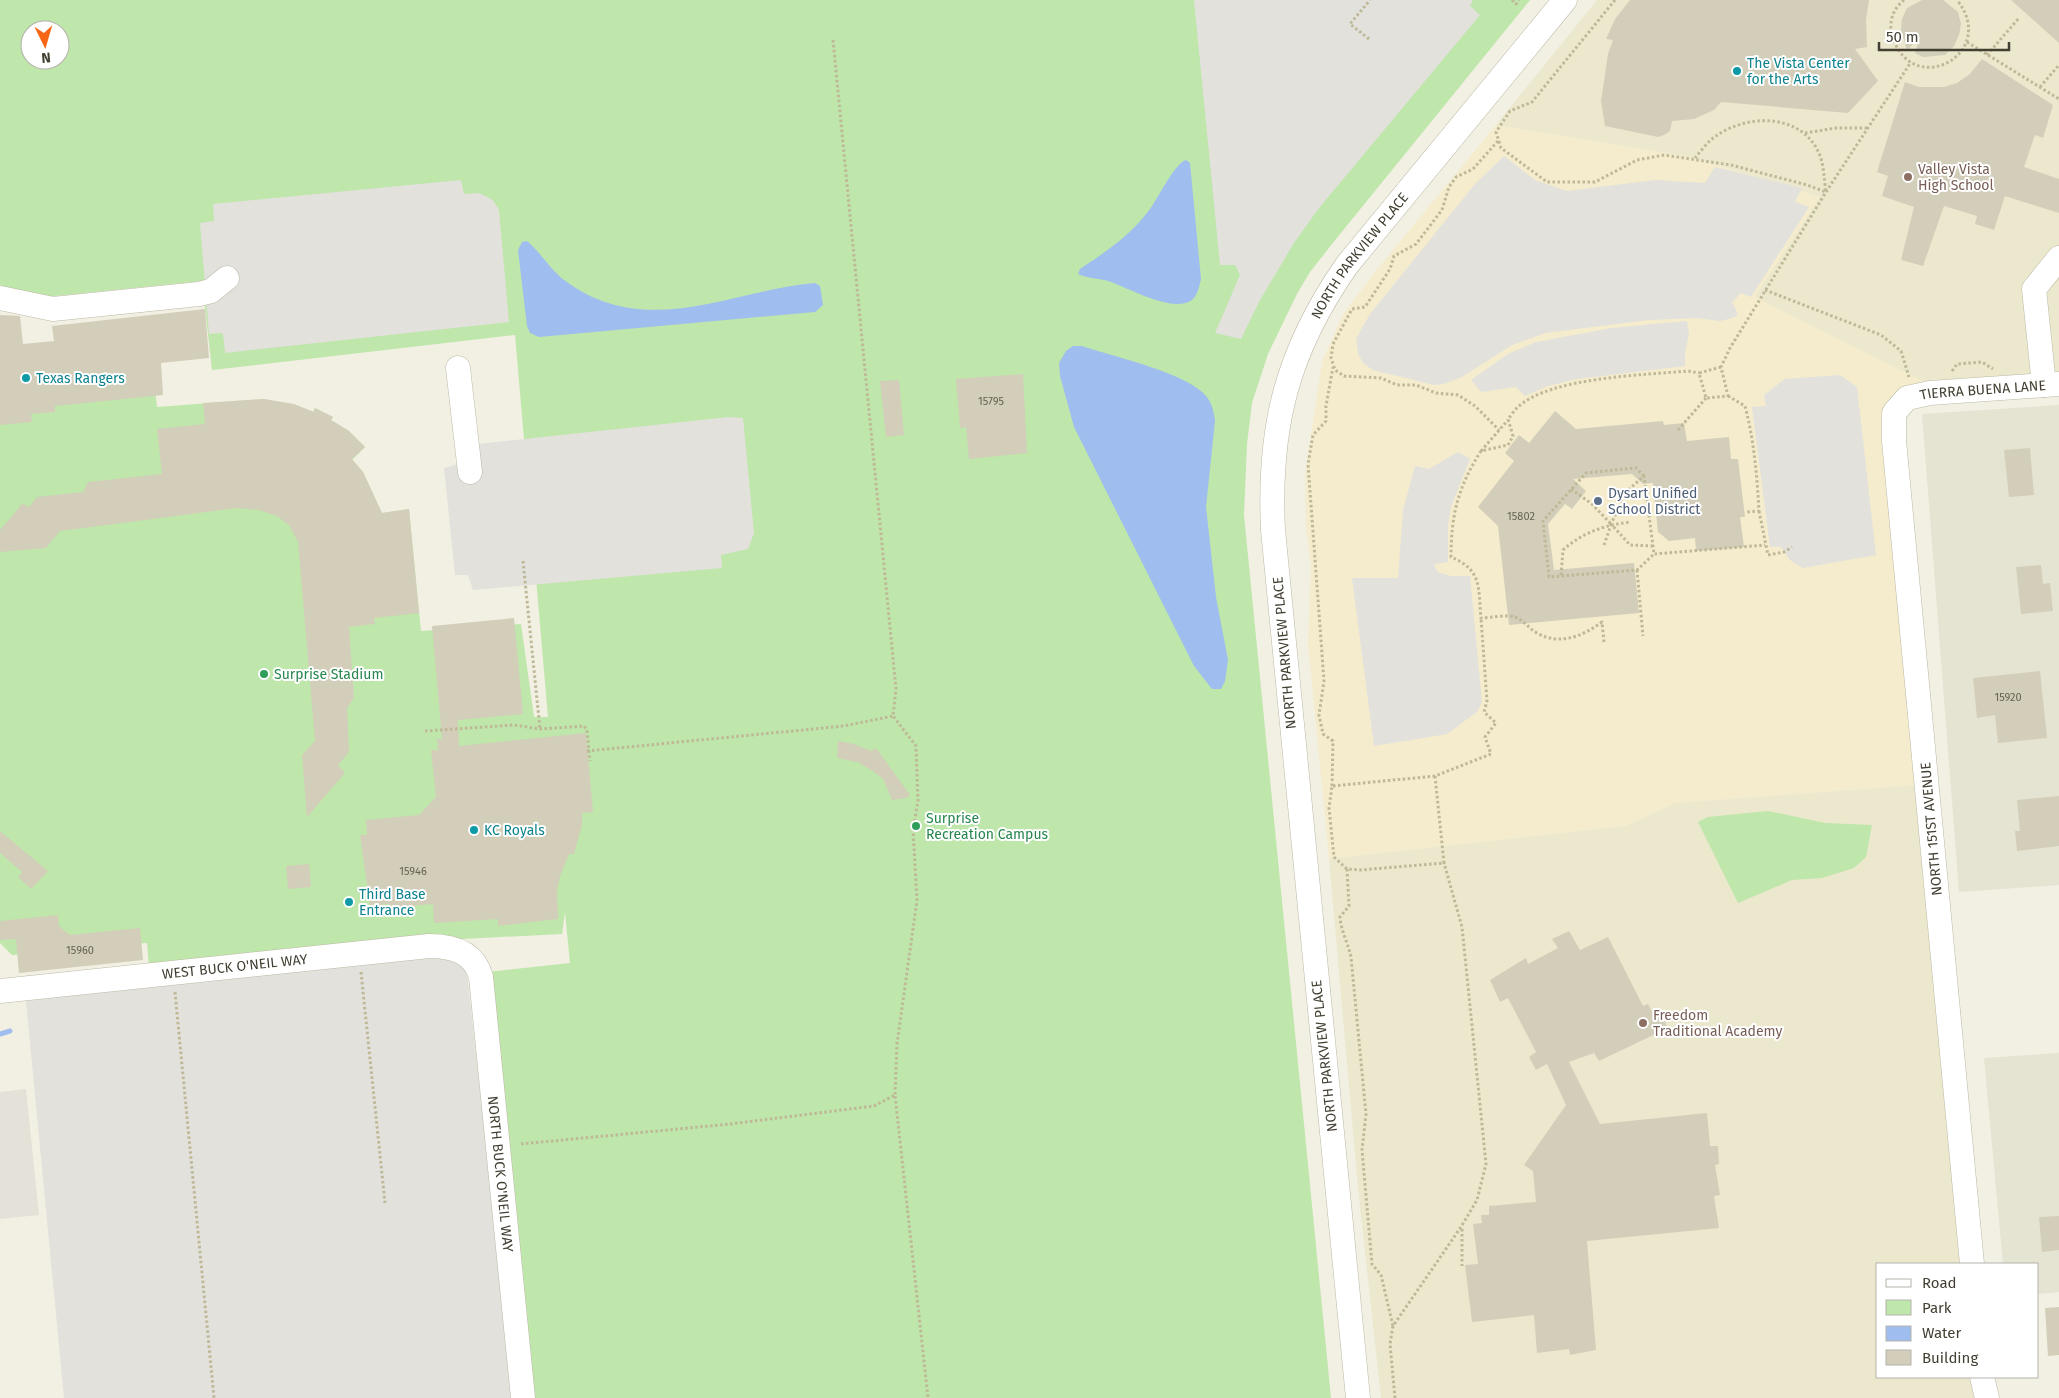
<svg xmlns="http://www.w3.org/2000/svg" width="2059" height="1398" viewBox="0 0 2059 1398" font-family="'Fira Sans',sans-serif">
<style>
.residential{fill:#e5e3d1}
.commercial{fill:#f4eccd}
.industrial{fill:#e3e1d8}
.education{fill:#ebe8cd}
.green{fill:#bfe6ab;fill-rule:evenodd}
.parking{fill:#e2e1dc}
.water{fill:#9fbdef}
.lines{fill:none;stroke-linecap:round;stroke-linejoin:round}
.stream{stroke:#9fbdef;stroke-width:5}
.building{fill:#d3ceb9}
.minor-casing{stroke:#bcb9a6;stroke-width:25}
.path{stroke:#beb897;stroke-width:3;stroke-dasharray:2.5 2.5;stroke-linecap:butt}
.minor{stroke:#fff;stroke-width:24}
.culture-dot{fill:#0f9aa8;stroke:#fff;stroke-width:2}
.education-dot{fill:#8d6e63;stroke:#fff;stroke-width:2}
.service-dot{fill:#5c6f8a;stroke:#fff;stroke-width:2}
.leisure-dot{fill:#2e9e5b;stroke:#fff;stroke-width:2}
.labels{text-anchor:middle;stroke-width:4;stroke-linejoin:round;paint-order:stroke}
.number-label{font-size:11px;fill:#676454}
.culture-label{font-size:14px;fill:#0d838f;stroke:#fff;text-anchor:start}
.education-label{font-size:14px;fill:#785e54;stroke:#fff;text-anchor:start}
.street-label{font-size:14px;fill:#434033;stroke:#fff}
.service-label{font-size:14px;fill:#4e5e75;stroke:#fff;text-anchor:start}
.leisure-label{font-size:14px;fill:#27864d;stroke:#fff;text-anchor:start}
</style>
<rect width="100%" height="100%" fill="#f1f0e3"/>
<!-- residential -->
<path class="residential" d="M2059,405V885L1959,892L1922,414Z
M2059,1053V1292L2038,1294V1264H2003L1984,1058Z"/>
<!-- commercial -->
<path class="commercial" d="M1496,125L1692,157L1820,197L1927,383L1902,390L1919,785L1677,803L1626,826L1329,859L1308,644L1311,565L1306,528L1305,474L1322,362L1343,314L1375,272Z"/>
<!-- industrial -->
<path class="industrial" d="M26,1089L39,1215L0,1219V1092Z"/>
<!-- education -->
<path class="education" d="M1597,0H2059V374L1927,383L1755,297L1820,197L1692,157L1496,125Z
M1919,785L1964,1264H1878V1377H1975L1977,1398H1381L1358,1188L1329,859L1626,826L1676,803Z"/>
<!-- green -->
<path class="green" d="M0,0H1530L1336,239L1310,272L1297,294L1268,354L1252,403L1247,444L1244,515L1331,1398H533L488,972L570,963L565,912L562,934L442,940L149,968L147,943L12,955L0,943V372L151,354L157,407L264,399L313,412L315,408L333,417L331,420L349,431L365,447L352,460L363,472L382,513L409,509L421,631L521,624L534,717H548L515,335L212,370L202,281L36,298L0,285ZM30,30H60V60H30Z
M1768,811L1825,823L1872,825L1866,857L1854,868L1822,878L1792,880L1738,903L1698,822L1708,817Z"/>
<!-- parking -->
<path class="parking" d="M1194,0H1473L1470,6L1480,15L1319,208L1294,243L1260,300L1241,339L1215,333L1240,275L1235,265H1220Z
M1504,156L1535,180L1567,191L1655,180L1705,183L1715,167L1802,188L1795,202L1809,207L1751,297L1741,293L1732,302L1738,314L1733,318L1720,321L1697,318L1648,320L1545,333L1512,345L1462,377L1444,384L1434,385L1373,370L1363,363L1358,353L1356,339L1370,314L1475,184Z
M461,180L464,194L479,193L493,200L499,210L509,322L225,353L223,333L209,334L200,223L214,221L213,204Z
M1687,321L1689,334L1685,353V366L1577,379L1548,386L1525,396L1516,387L1481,392L1471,380L1508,354L1536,342L1612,328Z
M1840,375L1857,387L1876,555L1803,568L1790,560L1781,547H1770L1752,407L1766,406L1764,395L1785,379Z
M729,417L743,418L754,533L748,549L721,555L722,568L473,590L468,575H455L444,468L458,464L478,444Z
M1458,452L1470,459L1451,507L1448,525V562L1435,564V567L1438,572L1451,576H1470L1482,702L1477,712L1447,734L1374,746L1352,578H1398L1403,510L1415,466L1429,469Z
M442,955L466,964L514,1398H64L26,1001L119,987Z"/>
<!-- water -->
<path class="water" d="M1186,160L1190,163L1201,279C1199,286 1198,295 1192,300C1173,314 1127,287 1108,281C1098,278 1088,279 1078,274L1080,269C1108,250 1129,237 1150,209C1159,197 1174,164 1186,160Z
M527,241C541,253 550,269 564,280C646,341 727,291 815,283L820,286L823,305L815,312L539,337L530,333L527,326L518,250L522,242Z
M1073,346H1082C1111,356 1188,373 1206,396C1212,403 1214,412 1215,421L1206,507L1216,597L1228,660L1225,681L1221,689H1212L1194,666L1074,427L1060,376L1059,363L1066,351Z"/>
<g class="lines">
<!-- stream -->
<path class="stream" d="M0,1034L10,1031"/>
</g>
<!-- building -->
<path class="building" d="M1630,0H1869L1866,20L1867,47L1855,49L1878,81L1848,113L1721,102L1714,110L1694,119L1672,121L1670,131L1664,135L1658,137L1605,126L1601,101L1608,54L1613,40L1606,39L1615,19Z
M1922,0H1943L1958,12L1961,24L1959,35L1954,46L1945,55L1923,57L1915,53L1920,37L1907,50L1901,30L1902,19L1907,8Z
M2011,0H2059V43Z
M1982,59L2053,105L2043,138L2035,135L2024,167L2059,179V213L2005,196L1994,230L1975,224L1977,216L1944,206L1923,266L1901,260L1914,207L1882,196L1888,176L1877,172L1905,82L1919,87H1944L1957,83L1970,74Z
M205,309L209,358L161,363L163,395L55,406V412L31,414L32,422L0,425V315L20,316L23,344L54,341L52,326Z
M1023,374L1027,453L969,459L966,427L960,428L956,379Z
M899,380L904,435L886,437L880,381Z
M264,399L294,404L314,412L315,408L333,417L331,420L349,431L365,447L352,459L363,472L382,513L409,509L419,613L374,618L375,624L349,627L354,698L347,708L349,752L338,765L345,773L307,817L302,755L315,741L298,542L289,525L277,516L259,510L237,508L60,531L46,548L0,552V530L22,504L29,507L37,497L83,492L88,482L162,474L157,429L205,424L203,403Z
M1555,411L1576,429L1663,421L1664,425L1684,423L1687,441L1729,437L1731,459H1738L1745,517H1740L1744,547L1696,551L1695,538L1669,541L1658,532L1653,483L1643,484L1632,474L1573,479L1586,491L1572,509L1565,504L1548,524L1554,570L1634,563L1639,613L1509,625L1498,526L1478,507L1514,461L1505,453L1519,435L1529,443Z
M2030,448L2034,495L2009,497L2004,450Z
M2041,565L2043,584L2050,583L2053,611L2021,614L2016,567Z
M514,618L523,714L458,720L459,746L586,733L593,812L582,813V825L574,854H569L560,876L557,891L558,919L498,926V919L434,923L433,904L390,908L389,904L370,906L360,835H367L366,820L419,815L436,797L431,750H438L437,739H442L432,626Z
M2040,671L2047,738L1998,743L1995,715L1977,718L1973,678Z
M838,741L854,744L871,751L876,748L910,795L906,798L892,800L883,779L874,772L858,762L837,758Z
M2059,796V846L2017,851L2015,831H2020L2017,800Z
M0,831L48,871L31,889L18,877L22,872L0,853Z
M309,864L311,887L288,889L286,866Z
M58,915L59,926L70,935L140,928L143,960L19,973L16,939L0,940V921Z
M1569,931L1580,950L1608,937L1643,1006L1648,1004L1655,1017L1661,1014L1668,1028L1599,1061L1594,1053L1569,1062L1600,1124L1707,1113L1710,1146H1718L1719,1164L1715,1165L1720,1195L1714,1196L1719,1228L1587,1241L1596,1350L1570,1355L1569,1349L1537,1353L1534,1315L1472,1322L1465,1265L1478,1264L1473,1224L1482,1223L1481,1215H1489V1206L1536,1202L1533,1171L1524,1165L1566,1105L1547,1064L1536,1070L1529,1057L1536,1052L1508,998L1500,1002L1490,980L1526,958L1528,964L1558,948L1552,939Z
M2059,1216V1250L2042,1252L2039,1217Z
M2059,1307V1355L2048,1356L2045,1308Z"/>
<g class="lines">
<!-- minor casing -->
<g class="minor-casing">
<g id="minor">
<path d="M0,298L53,309L199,294L211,291L227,278"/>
<path d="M458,368L470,472"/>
<path d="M2044,385L2034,289L2059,258"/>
<path id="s1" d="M0,991L429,946C453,946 474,952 481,977L523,1398"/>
<path id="s2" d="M1972,1264L1894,441V413L1907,398L1930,393L2059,384"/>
<path d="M1982,1377L1987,1398"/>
<path id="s3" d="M1358,1398L1273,530C1268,427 1287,351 1347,265L1565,0"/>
</g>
</g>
<!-- path -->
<path class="path" d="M1512,0L1516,4L1519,0
M1615,0L1532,102L1510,111L1496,132L1501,148L1547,182H1595L1637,160L1664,155L1731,165L1807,185L1826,192
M1904,0C1894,8 1888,21 1892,35C1911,101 2000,54 1957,0
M1369,39L1350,24L1370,0
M833,40L896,689L893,716L916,746L918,801L913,830L917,900L897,1044L895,1095
M1967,42L2059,99
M1987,55L2019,18
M2040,87L2059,65
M1805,133L1836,128H1869
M1498,141L1473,169L1456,177L1449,187L1442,210L1416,244L1394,256L1390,269L1365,307L1352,309L1333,344L1331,358L1335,370L1344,376L1381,378L1397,385H1416L1436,393L1458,395L1475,406L1499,430
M1695,158C1701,151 1708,141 1716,136C1747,114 1799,113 1818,151C1824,162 1824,180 1826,192
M1765,290L1881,335L1901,351L1909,377
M1721,367L1699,373L1706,398L1728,396L1721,367L1730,348L1826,192L1911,62
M1952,371L1957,364L1982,362L1993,369
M1728,396L1745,406C1754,440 1757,475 1759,511L1746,512
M1678,430L1706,398
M1481,451L1508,420
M1644,476L1636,468L1586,473L1543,521L1549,577L1637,570L1654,554
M1571,489L1592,504L1611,524
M1759,511L1768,555L1784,552L1792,547
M1604,545L1611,525
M1653,546L1630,545L1611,524L1626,492L1644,476L1654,554L1765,545
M523,561L540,729
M1637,570L1643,636
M1561,575L1563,550C1583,532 1605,525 1631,522
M1604,642L1602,622C1583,636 1560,646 1537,633C1529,629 1525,621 1515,617C1507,614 1490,618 1481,618C1478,589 1483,570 1451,557C1451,515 1458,487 1481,451L1508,445L1513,436L1508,419C1511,416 1514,410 1518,407C1550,377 1645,375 1688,371L1699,373
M425,731L514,725L540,729L584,726L587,730L590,761
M587,751L844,726L893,716
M1435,776L1444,863L1360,870L1347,869L1334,857L1329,808L1332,786L1435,776L1491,754L1485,737L1496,723L1484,712L1487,701L1481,618
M1332,786L1333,741L1323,734L1319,715L1324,681L1308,464L1313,435L1326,421V406L1333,367
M1347,869L1349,906L1340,917C1341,931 1348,943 1351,957L1366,1114L1362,1150L1372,1264L1381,1275L1393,1326
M361,972L385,1203
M175,992L214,1398
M521,1144L730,1124L874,1106L895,1095L928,1398
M1462,1229V1266
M1395,1398L1390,1344L1393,1326L1461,1227L1477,1200L1486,1164L1462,927L1444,863"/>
<!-- minor -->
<use href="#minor" class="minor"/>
</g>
<!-- markers -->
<g class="culture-dot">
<circle cx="1737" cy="71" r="5"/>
<circle cx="26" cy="378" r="5"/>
<circle cx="474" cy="830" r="5"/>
<circle cx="349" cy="902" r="5"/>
</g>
<g class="education-dot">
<circle cx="1908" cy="177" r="5"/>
<circle cx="1643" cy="1023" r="5"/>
</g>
<circle class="service-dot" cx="1598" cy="501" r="5"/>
<g class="leisure-dot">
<circle cx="264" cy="674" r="5"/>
<circle cx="916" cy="826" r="5"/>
</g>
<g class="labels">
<!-- number labels -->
<g class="number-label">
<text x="991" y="405">15795</text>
<text x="1521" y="520">15802</text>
<text x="2008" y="701">15920</text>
<text x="413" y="875">15946</text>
<text x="80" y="954">15960</text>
</g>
<!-- culture labels -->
<g class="culture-label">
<text x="1747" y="68">The Vista Center<tspan x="1747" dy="16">for the Arts</tspan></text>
<text x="36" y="383">Texas Rangers</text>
<text x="484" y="835">KC Royals</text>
<text x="359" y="899">Third Base<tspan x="359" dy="16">Entrance</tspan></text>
</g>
<!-- education labels -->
<g class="education-label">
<text x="1918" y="174">Valley Vista<tspan x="1918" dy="16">High School</tspan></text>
<text x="1653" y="1020">Freedom<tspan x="1653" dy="16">Traditional Academy</tspan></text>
</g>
<!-- street labels -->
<g class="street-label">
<text dy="5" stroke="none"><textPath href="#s3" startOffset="1168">NORTH PARKVIEW PLACE</textPath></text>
<text dy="5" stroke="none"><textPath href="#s2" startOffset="951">TIERRA BUENA LANE</textPath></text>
<text transform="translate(1284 653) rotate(-95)" y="5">NORTH PARKVIEW PLACE</text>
<text transform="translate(1931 829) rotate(-95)" y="5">NORTH 151ST AVENUE</text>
<text dy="5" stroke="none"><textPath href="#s1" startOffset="236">WEST BUCK O'NEIL WAY</textPath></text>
<text transform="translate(1324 1056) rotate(-96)" y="5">NORTH PARKVIEW PLACE</text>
<text dy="5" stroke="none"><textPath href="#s1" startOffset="695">NORTH BUCK O'NEIL WAY</textPath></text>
</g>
<!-- service labels -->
<g class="service-label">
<text x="1608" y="498">Dysart Unified<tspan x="1608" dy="16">School District</tspan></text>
</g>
<!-- leisure labels -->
<g class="leisure-label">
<text x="274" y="679">Surprise Stadium</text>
<text x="926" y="823">Surprise<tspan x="926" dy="16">Recreation Campus</tspan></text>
</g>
</g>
<!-- legend -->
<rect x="1876" y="1263" width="162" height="115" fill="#ffffff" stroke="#b4b3ad"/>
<rect x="1886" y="1279" width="25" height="8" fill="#ffffff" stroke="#b4b3ad"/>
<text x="1922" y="1288" font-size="15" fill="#434033">Road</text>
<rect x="1886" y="1300" width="25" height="15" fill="#bfe6ab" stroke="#b4b3ad"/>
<text x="1922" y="1313" font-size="15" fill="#434033">Park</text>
<rect x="1886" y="1326" width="25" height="15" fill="#9fbdef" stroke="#b4b3ad"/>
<text x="1922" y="1338" font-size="15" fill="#434033">Water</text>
<rect x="1886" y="1350" width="25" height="15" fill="#d3ceb9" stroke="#b4b3ad"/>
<text x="1922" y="1363" font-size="15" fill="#434033">Building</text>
<!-- north arrow -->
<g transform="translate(45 45) rotate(175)"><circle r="24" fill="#ffffff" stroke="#b4b3ad"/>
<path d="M0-4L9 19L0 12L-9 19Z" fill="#f76614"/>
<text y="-8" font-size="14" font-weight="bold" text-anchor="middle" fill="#434033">N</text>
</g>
<!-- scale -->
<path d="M1879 42v8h130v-8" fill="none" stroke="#434033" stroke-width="2.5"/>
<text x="1886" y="42" font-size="15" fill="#434033" stroke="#ffffff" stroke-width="4" paint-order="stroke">50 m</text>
</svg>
